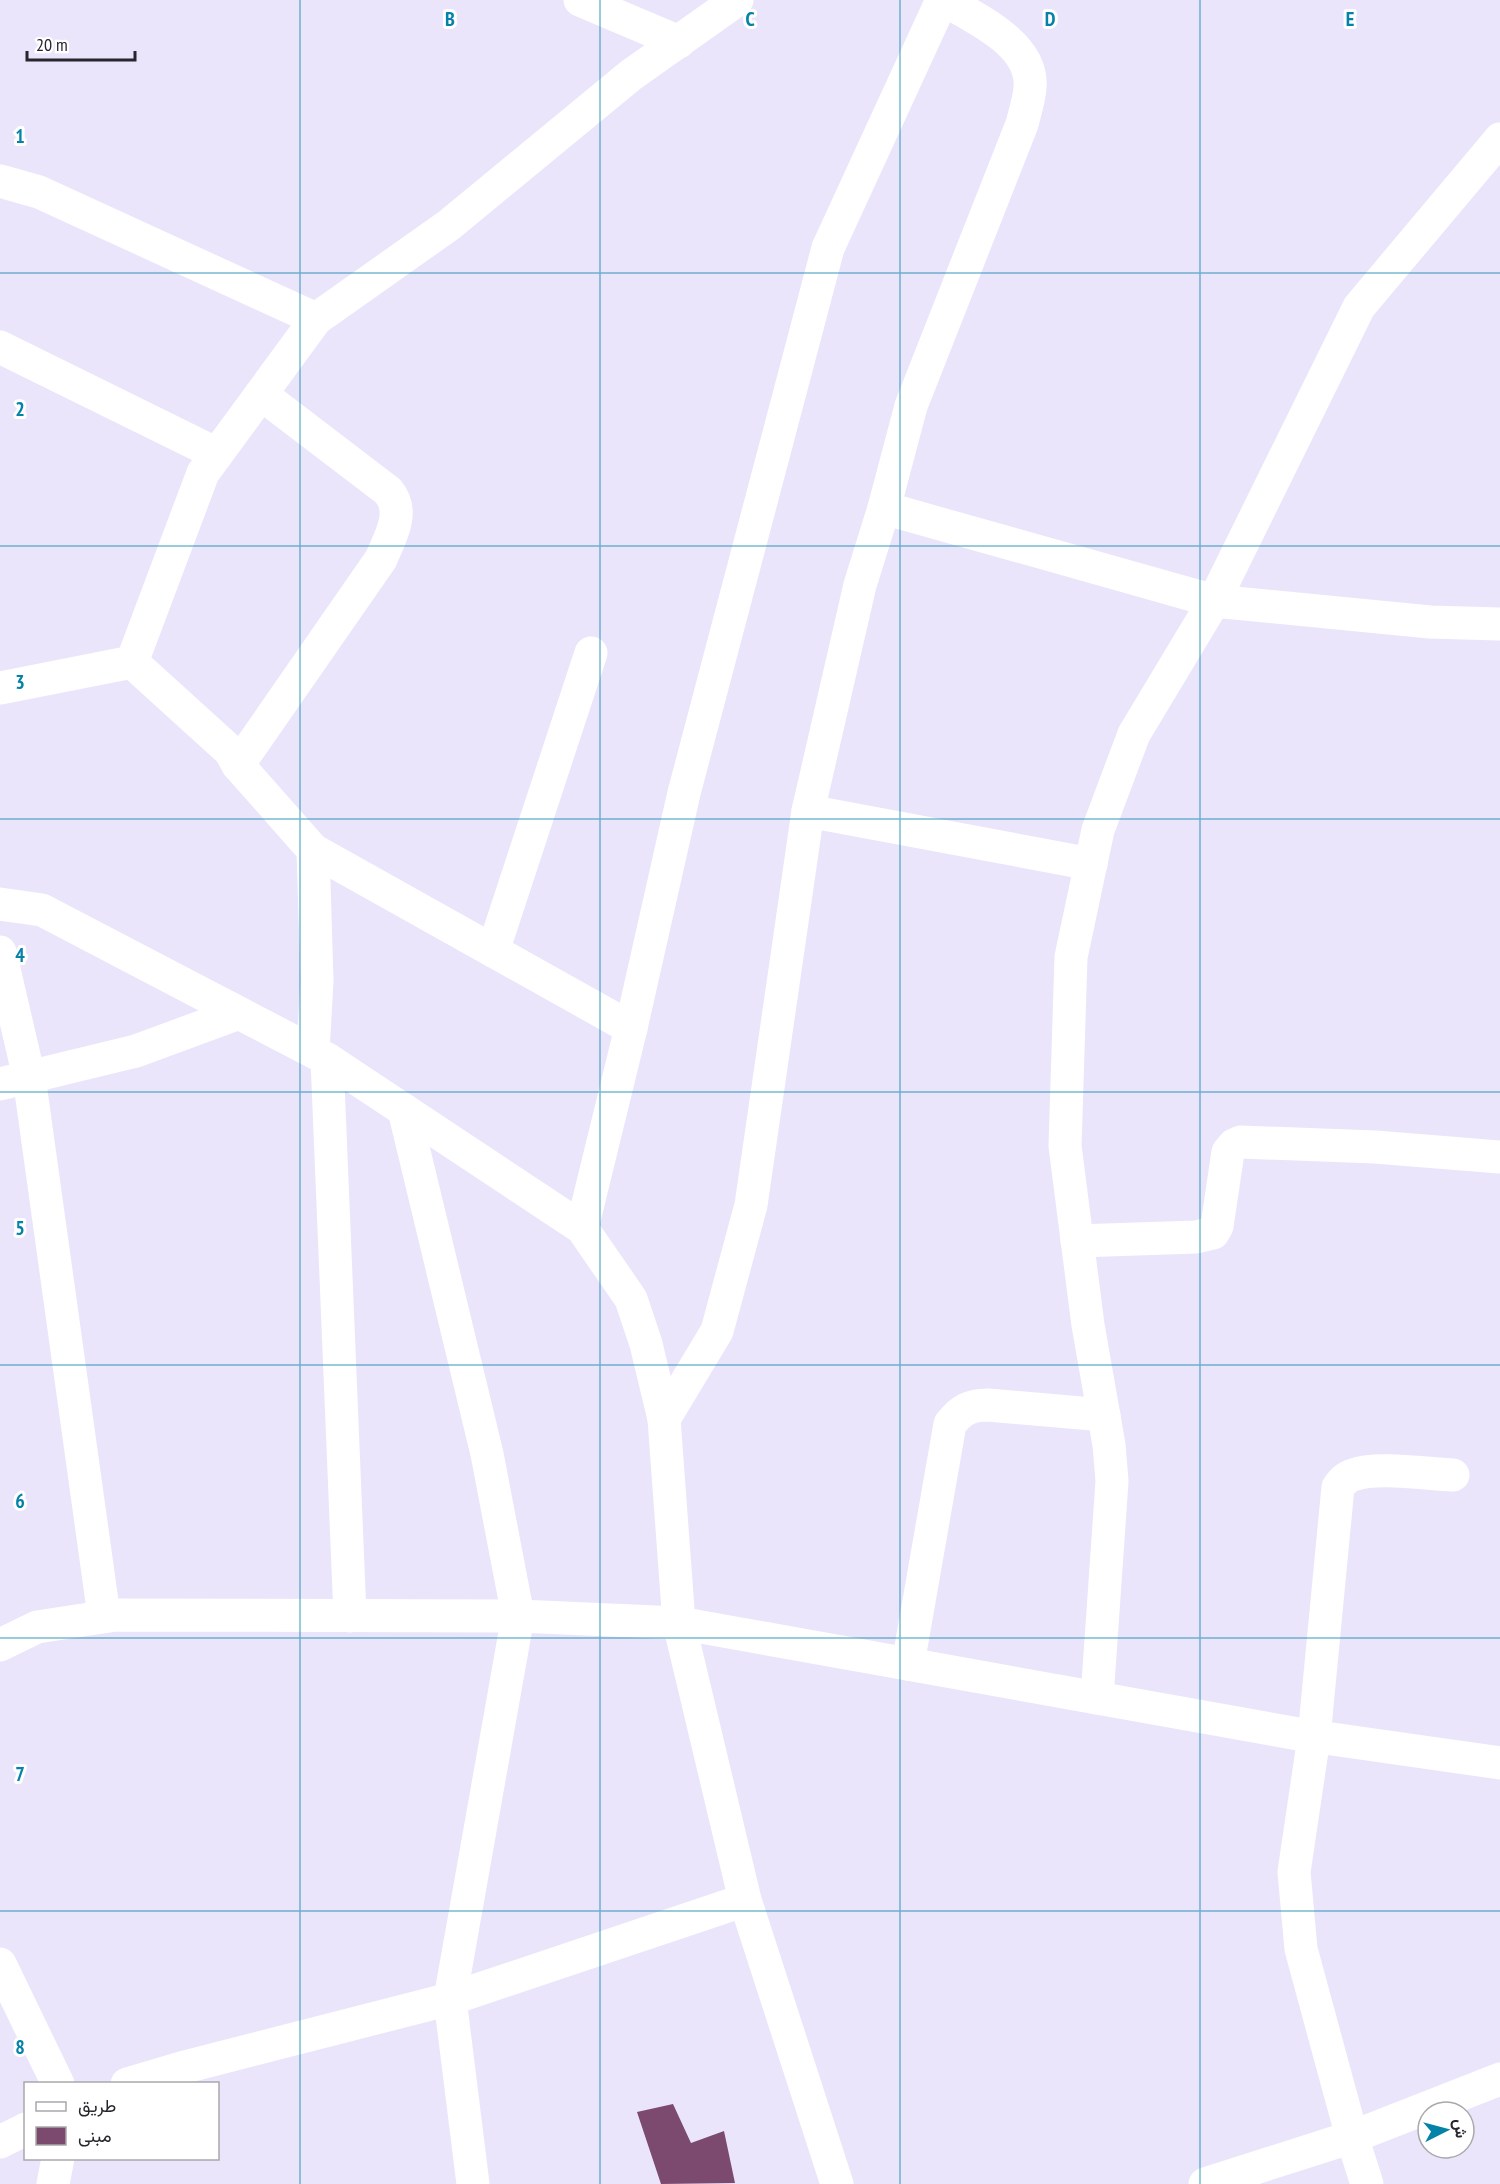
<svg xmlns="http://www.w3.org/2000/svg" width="1500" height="2184" font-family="'PT Sans Narrow',Vazirmatn,sans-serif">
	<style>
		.building { fill: #7d4a6f }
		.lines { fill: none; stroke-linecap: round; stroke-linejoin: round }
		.minor { stroke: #fff; stroke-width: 33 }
		.tertiary { stroke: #fff; stroke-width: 33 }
		.grid { fill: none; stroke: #0582a7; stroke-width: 1.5; stroke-opacity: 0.55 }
		.grid-label { font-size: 20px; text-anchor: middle; font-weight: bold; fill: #0582a7; stroke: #fff; stroke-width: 6; stroke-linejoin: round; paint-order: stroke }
	</style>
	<rect width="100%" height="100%" fill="#ebe5fb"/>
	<polygon class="building" points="673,2104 691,2143 724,2131 735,2183 661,2184 637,2112"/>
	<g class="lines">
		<g class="minor">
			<polyline points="580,0 679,42"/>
			<polyline points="0,181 39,192 316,319"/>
			<polyline points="0,347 217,454"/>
			<path d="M884 508 911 406 1022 124C1025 112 1029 100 1030 88 1034 44 976 19 944 0"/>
			<polyline points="132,662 230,751 238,765 313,850 317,981 313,1051"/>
			<polyline points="0,688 132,662 203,473 316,319 449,225 631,75 737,0"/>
			<path d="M238 765 381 559C390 537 406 512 388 491L261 394"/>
			<polyline points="808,811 1091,864"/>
			<polyline points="313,850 631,1028"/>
			<polyline points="493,951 591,653"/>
			<polyline points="0,952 29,1077 104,1616"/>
			<polyline points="327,1059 350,1616"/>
			<polyline points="0,1084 136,1051 239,1013"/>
			<polyline points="404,1110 487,1454 518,1616 450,1999 473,2184"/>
			<polyline points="582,1228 631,1028 684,793 828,248 942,0"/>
			<polyline points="1077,1241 1196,1237 1213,1233 1217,1226 1228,1152 1234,1145 1241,1142 1375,1147 1500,1157"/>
			<polyline points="664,1419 717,1331 751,1205 808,811 860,585 884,508 1214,601 1430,622 1500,624"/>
			<polyline points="0,1645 37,1627 116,1615 518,1616 679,1623"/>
			<path d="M908 1664 950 1424C961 1410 970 1405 988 1405L1104 1415"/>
			<polyline points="1097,1698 1112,1481 1109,1445 1088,1325 1065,1146 1071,957 1098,830 1134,734 1214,601 1359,307 1500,139"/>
			<polyline points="0,1964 58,2084"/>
			<polyline points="127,2084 181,2068 450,1999 745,1900"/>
			<polyline points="0,2142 26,2129"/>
			<polyline points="53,2184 58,2158"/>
			<polyline points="1205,2184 1352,2137 1500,2079"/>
			<path d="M1367 2184 1352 2137 1301 1949 1294 1872 1314 1737 1338 1487C1343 1481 1346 1477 1353 1475 1376 1466 1427 1474 1453 1475"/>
		</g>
		<g class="tertiary">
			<polyline points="0,904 42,910 327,1059 582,1228 631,1299 646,1344 664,1419 679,1623"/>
			<polyline points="837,2184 745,1900 679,1623 1304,1735 1500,1763"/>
		</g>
	</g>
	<path class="grid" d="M300 0V2184M600 0V2184M900 0V2184M1200 0V2184M0 273H1500M0 546H1500M0 819H1500M0 1092H1500M0 1365H1500M0 1638H1500M0 1911H1500"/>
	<g class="grid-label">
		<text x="450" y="26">B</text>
		<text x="750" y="26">C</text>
		<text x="1050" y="26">D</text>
		<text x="1350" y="26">E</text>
		<text x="20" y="143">1</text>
		<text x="20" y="416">2</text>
		<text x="20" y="689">3</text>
		<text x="20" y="962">4</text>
		<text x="20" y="1235">5</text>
		<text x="20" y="1508">6</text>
		<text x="20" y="1781">7</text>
		<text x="20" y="2054">8</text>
	</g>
	<rect x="24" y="2082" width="195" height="78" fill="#ffffff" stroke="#a9a8ab" stroke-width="1.5"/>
	<rect x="36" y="2102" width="30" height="9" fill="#ffffff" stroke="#a9a8ab" stroke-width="1.5"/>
	<text x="78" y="2112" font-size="18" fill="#27252d">طريق</text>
	<rect x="36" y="2127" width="30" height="18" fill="#7d4a6f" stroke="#a9a8ab" stroke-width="1.5"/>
	<text x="78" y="2142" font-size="18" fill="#27252d">مبنى</text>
	<g transform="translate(1446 2130) rotate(84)"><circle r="28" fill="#ffffff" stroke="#a9a8ab" stroke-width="1.5"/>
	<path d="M0-4.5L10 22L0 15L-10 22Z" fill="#0582a7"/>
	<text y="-9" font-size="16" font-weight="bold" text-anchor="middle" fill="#27252d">ش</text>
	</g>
	<path d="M27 51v9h108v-9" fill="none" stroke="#27252d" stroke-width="3"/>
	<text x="36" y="51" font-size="18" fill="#27252d" stroke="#ffffff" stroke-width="4.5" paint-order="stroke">20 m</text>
</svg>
